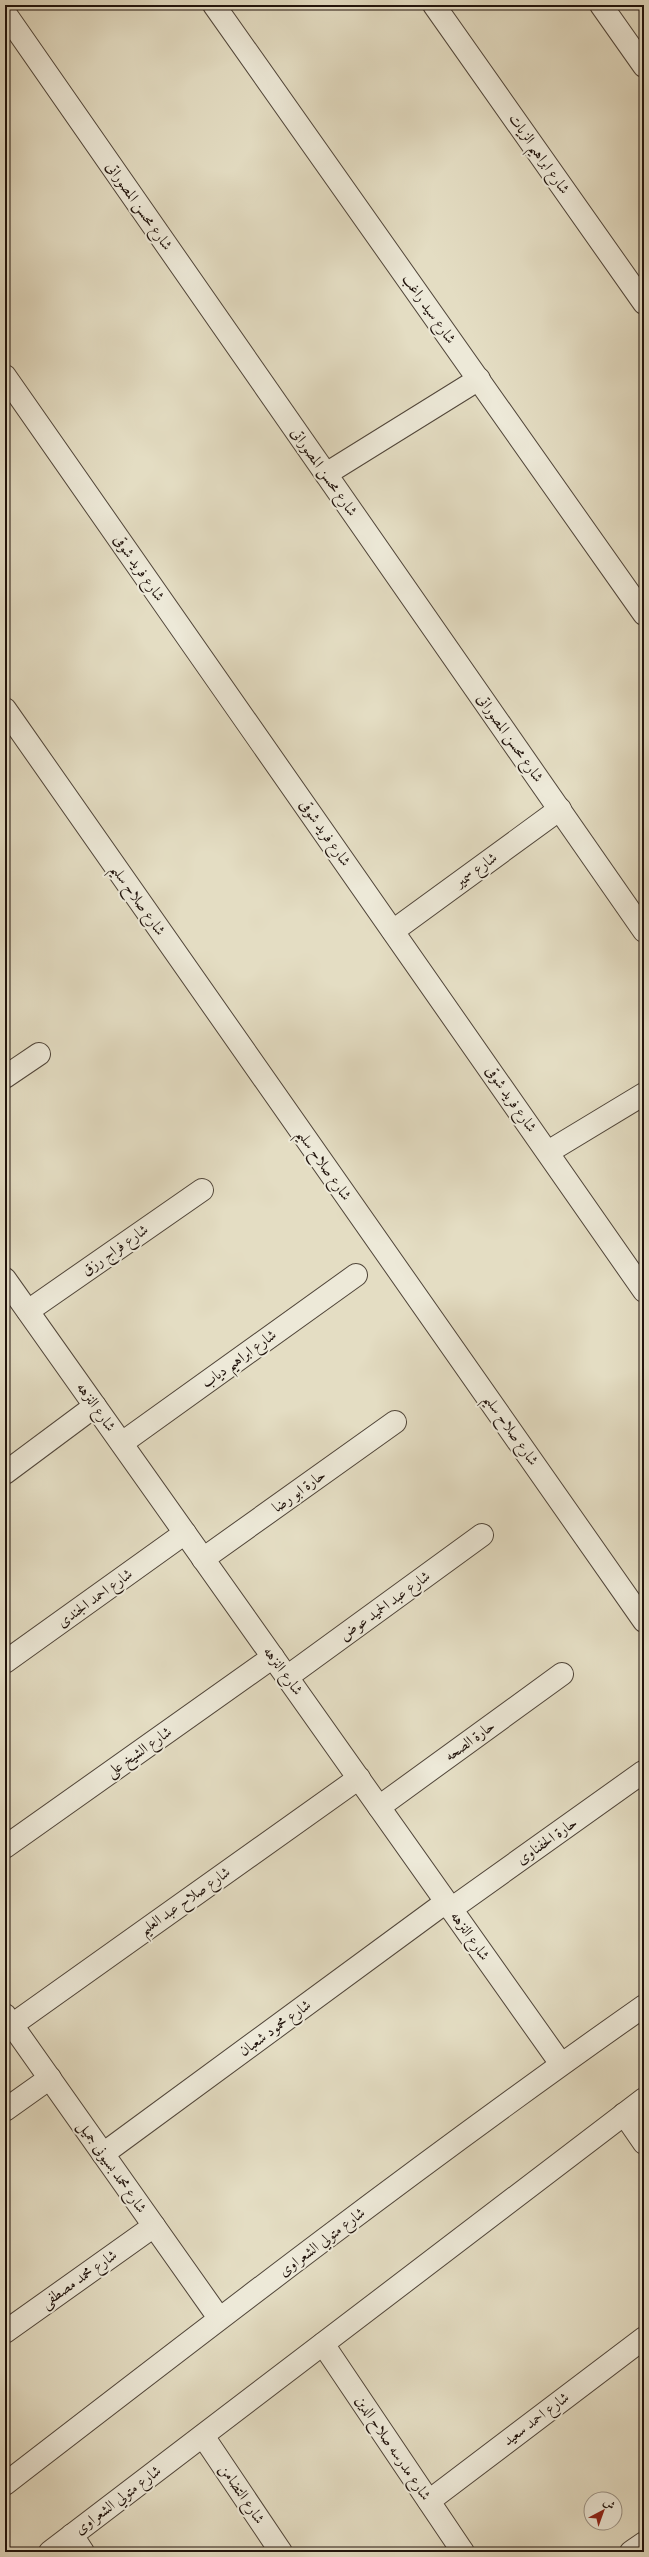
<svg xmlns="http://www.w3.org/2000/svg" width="649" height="2557" font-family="'IM FELL Double Pica',Amiri,serif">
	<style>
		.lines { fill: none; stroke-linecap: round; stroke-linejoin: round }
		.minor-casing { stroke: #51463a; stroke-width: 24 }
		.minor { stroke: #ede9d8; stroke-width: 22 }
		.labels { text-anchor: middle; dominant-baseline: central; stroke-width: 4; stroke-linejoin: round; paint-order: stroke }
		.street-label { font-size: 15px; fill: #20130c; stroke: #ede9d8 }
	</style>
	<rect width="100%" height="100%" fill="#e4ddc3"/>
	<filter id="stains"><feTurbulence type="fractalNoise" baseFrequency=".005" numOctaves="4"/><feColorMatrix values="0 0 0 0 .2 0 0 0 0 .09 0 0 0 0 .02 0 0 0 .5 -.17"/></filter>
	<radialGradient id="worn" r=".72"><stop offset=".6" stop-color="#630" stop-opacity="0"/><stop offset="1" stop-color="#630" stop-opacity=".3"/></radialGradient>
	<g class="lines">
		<defs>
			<g id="minor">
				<polyline points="214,5 644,614"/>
				<polyline points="434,5 644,303"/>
				<polyline points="601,5 644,66"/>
				<polyline points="5,13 644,931"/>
				<polyline points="5,376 644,1291"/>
				<polyline points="326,474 479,379"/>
				<polyline points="5,709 644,1621"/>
				<polyline points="393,931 560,809"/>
				<polyline points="5,1077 39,1054"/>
				<polyline points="548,1152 644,1094"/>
				<polyline points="5,1279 561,2064"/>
				<polyline points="28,1311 202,1190"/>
				<polyline points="122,1443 356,1275"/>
				<polyline points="5,1473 95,1406"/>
				<polyline points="203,1559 395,1422"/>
				<polyline points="5,1662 185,1533"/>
				<polyline points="287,1677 482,1535"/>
				<polyline points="379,1807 562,1674"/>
				<polyline points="5,1847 273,1657"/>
				<polyline points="451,1909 643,1772"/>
				<polyline points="5,2015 219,2318"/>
				<polyline points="12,2025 359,1778"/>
				<polyline points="5,2110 50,2078"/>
				<polyline points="624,2114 644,2143"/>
				<polyline points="103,2154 446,1902"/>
				<polyline points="5,2332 154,2226"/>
				<polyline points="323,2344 463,2552"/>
				<polyline points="203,2436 281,2552"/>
				<path d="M5 2484C216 2321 426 2159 644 2006"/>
				<polyline points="429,2501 644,2338"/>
				<polyline points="72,2535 83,2552"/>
				<polyline points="50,2552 644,2099"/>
				<polyline points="631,2552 644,2543"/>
			</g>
		</defs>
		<use href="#minor" class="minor-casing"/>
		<use href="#minor" class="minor"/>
	</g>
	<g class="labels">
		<g class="street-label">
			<text transform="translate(539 154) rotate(55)">شارع ابراهيم الزيات</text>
			<text transform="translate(139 206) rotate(55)">شارع محسن المصوراتى</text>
			<text transform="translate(429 309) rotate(55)">شارع سيد راغب</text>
			<text transform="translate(324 472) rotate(55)">شارع محسن المصوراتى</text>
			<text transform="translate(139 568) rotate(55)">شارع فريد شوقى</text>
			<text transform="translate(510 738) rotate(55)">شارع محسن المصوراتى</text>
			<text transform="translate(325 833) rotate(55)">شارع فريد شوقى</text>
			<text transform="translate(476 870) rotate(-36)">شارع سمير</text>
			<text transform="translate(138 900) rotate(55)">شارع صلاح سليم</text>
			<text transform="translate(511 1099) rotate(55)">شارع فريد شوقى</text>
			<text transform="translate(324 1165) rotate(55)">شارع صلاح سليم</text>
			<text transform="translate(115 1250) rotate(-35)">شارع فراج رزق</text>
			<text transform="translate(239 1359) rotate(-36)">شارع ابراهيم دياب</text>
			<text transform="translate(96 1407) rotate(55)">شارع النزهه</text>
			<text transform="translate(511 1430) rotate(55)">شارع صلاح سليم</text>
			<text transform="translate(299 1491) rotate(-36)">حارة ابو رضا</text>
			<text transform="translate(95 1598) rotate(-36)">شارع احمد الجندى</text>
			<text transform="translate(385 1606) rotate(-36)">شارع عبد الحميد عوض</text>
			<text transform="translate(283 1671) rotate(54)">شارع النزهه</text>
			<text transform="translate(470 1741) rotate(-36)">حارة الصحه</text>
			<text transform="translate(139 1752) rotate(-35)">شارع الشيخ على</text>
			<text transform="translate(547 1841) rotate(-35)">حارة الحفناوى</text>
			<text transform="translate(185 1901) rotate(-35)">شارع صلاح عبد العليم</text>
			<text transform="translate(470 1936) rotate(55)">شارع النزهه</text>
			<text transform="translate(275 2028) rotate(-36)">شارع محمود شعبان</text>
			<text transform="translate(112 2167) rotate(55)">شارع محمد بسيونى جميل</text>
			<text transform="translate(322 2242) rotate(-37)">شارع متولي الشعراوى</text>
			<text transform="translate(79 2279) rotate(-35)">شارع محمد مصطفى</text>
			<text transform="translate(536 2419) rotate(-37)">شارع احمد سعيد</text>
			<text transform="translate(393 2448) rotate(56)">شارع مدرسه صلاح الدين</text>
			<text transform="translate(242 2494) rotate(56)">شارع التضامن</text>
			<text transform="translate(118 2500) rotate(-37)">شارع متولي الشعراوى</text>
		</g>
	</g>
	<rect width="649" height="2557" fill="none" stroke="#e4ddc3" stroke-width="20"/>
	<rect x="6" y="6" width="637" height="2545" fill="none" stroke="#20130c" stroke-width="2"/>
	<rect x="10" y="10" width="629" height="2537" fill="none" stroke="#20130c"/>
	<g transform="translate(603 2511) rotate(41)"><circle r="19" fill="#ede9d8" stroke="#9b9386"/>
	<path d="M0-3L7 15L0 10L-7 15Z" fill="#8f2418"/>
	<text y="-6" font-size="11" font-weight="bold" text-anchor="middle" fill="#20130c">ش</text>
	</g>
	<rect width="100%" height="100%" filter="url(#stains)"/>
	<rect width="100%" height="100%" fill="url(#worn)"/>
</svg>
